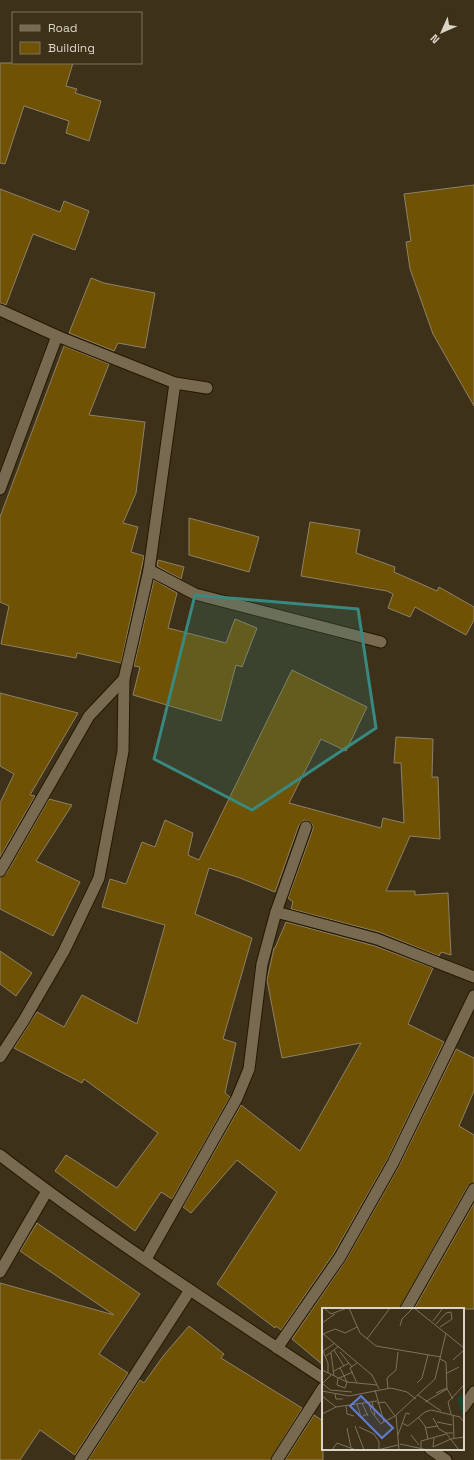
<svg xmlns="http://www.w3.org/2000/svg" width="474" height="1460" font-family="'Space Grotesk',sans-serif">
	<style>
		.building { fill: #6f5204; stroke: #8e8166 }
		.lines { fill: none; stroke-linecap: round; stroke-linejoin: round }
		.minor-casing { stroke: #241902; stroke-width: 13 }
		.minor { stroke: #776a50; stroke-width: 11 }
		.marked { fill: #388980; fill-opacity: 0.2; stroke: #388980; stroke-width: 3; stroke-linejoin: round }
		.inset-road { fill: none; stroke: #7c725e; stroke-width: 1 }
		.view { fill: #607dd2; fill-opacity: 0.15; stroke: #607dd2; stroke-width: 2 }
		.inset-edge { fill: none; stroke: #dbd4c6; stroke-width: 2 }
	</style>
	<rect width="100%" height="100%" fill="#3d3119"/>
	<g class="building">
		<polygon points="0,63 73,63 66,86 77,89 75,93 101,101 89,141 66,133 69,121 24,106 5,164 0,163"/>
		<polygon points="474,185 474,406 433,334 410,269 406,242 411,241 404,194"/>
		<polygon points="0,189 60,212 64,201 89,211 75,250 33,234 6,305 0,303"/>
		<polygon points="91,278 104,283 155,293 145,348 118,343 114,351 69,333"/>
		<polygon points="64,346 109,364 89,415 145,422 136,493 123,523 138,527 131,552 144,556 121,663 77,653 76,658 1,644 9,606 0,602 0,517"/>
		<polygon points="189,518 259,537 249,572 189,555"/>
		<polygon points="310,522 360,530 356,553 395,567 394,572 437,591 439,587 474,607 474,620 466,635 415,607 410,617 388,608 393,594 387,591 301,576"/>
		<polygon points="158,560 184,567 181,579 157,566"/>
		<polygon points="154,580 177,593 168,628 226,643 235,619 257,628 242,667 236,665 221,721 133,695 140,667 134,666"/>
		<polygon points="292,670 367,707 346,751 321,739 289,803 381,828 383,818 404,823 401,763 394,763 396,737 433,739 432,777 438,777 440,839 410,836 386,891 415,891 415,895 448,893 451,955 441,952 439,956 379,932 291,909 293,902 288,898 313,829 313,825 309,821 304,820 299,825 275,892 240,878 209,868 195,914 252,938 223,1039 236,1043 225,1093 230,1097 172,1199 161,1192 135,1231 55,1171 66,1155 117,1188 158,1133 84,1079 82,1083 14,1048 37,1012 64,1027 82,995 137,1024 165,925 102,907 110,879 126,884 142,842 155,847 165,820 193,833 188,855 199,860"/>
		<polygon points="0,693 78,713 30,795 35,796 0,857 0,803 14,774 0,766"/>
		<polygon points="49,799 72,805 36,861 80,882 53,936 0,909 0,878 6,874"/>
		<polygon points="286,922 375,946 433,968 408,1024 444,1042 387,1160 334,1253 281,1330 276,1326 275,1328 217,1284 277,1192 237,1160 191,1213 183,1207 241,1105 300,1151 361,1043 282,1058 267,980 274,948 275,948"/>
		<polygon points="0,951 32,973 16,996 0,984"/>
		<polygon points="456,1049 474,1058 474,1091 459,1126 474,1135 474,1182 468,1186 399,1309 323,1309 323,1365 292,1339 346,1260 399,1166"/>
		<polygon points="474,1203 474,1309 414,1309"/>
		<polygon points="37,1223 140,1294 99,1354 128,1373 75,1455 40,1430 20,1460 0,1460 0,1283 114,1315 20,1251"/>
		<polygon points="189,1326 224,1354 221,1358 302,1408 270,1460 88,1460 140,1380 144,1383 164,1355"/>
		<polygon points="314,1415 323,1421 323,1460 285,1460"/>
	</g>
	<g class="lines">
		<defs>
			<g id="minor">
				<polyline points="0,310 57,336 175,383 207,388"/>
				<polyline points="0,489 57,336"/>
				<polyline points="149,570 195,594 381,642"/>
				<polyline points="0,871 89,716 124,679"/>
				<polyline points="276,912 377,939 474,977"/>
				<polyline points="0,1057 24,1020 64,951 99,878 123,751 124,679 149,570 175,383"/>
				<path d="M0 1155C104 1235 214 1306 323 1378"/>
				<polyline points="146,1259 237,1098 249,1069 262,964 276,912 306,827"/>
				<polyline points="0,1272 47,1191"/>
				<polyline points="406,1309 474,1189"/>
				<polyline points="277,1348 340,1257 393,1163 474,996"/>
				<polyline points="463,1408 474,1392"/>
				<polyline points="430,1449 446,1460"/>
				<polyline points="80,1460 190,1290"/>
				<polyline points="277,1460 323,1388"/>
			</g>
		</defs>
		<use href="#minor" class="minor-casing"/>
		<use href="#minor" class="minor"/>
	</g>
	<path class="marked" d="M195 595 358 609 376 728 252 810 154 759Z"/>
	<g transform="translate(322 1308)">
		<rect width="142" height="142" fill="#3d3119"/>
		<path d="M142 85V107L141 108 135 90Z" fill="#16492d"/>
		<path class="inset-road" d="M2 0 9 6 25 0M27 0 38 25 54 38 119 49M92 0 142 40M111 13 121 0M0 15 13 6M114 16 124 5 129 4 130 11 118 19M78 18 80 11 91 0M0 25 50 67 57 81M1 26 13 21 23 25 35 19M45 31 68 0M12 42 22 58M18 44 30 59M9 45 12 68M4 48 17 38M118 51 124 54 125 81 131 91M131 52 142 42M35 55 28 60 35 75M18 60 25 74M0 62 25 74 55 77M12 63 27 55M6 65V55L1 43 13 35M125 65 137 59M16 70 15 77 23 80 25 74M17 70 31 64M0 75 8 82 30 84M95 75 100 70 106 47M0 76 9 67M66 80 65 70 74 62 76 44M53 82 62 114M0 83 27 88 69 80 85 84 94 91M114 85 125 80M13 86 14 91H21M96 87 119 103M0 88 14 99M47 94 49 103 58 115M50 94 53 107M103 94 125 81M40 95 46 108M55 95 63 94 73 108 58 116M35 96 39 109 45 106M24 98 25 106 32 108M0 106 14 99 55 93M129 106 126 94 142 77M131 107 132 130M96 109 103 118 106 131M111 110 117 121 124 125H131M115 114 130 117M80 115 86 118 103 104 109 102 138 109 142 114M33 118 42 142M37 119 52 126 57 134V141M25 120 29 140M103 120 116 118M124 125 137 142M76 127 84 105 88 106M89 127 97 137M112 130 111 139 129 131 142 129M78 136 106 142M10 142 15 135 34 142M55 142 76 137M77 142 74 107 113 71 124 25M99 142V133L124 126"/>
		<path class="view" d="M39 88 71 120 60 130 28 98Z"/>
		<rect width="142" height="142" class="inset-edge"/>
	</g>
	<rect x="12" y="12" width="130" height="52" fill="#3d3119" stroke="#7c725e"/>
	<rect x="20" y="25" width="20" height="6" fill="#776a50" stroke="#7c725e"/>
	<text x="48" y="32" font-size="12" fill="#dbd4c6">Road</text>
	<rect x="20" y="42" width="20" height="12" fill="#6f5204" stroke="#7c725e"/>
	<text x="48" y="52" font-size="12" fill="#dbd4c6">Building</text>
	<g transform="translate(442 32) rotate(225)" stroke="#3d3119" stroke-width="3" paint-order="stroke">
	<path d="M0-3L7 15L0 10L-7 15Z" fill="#dbd4c6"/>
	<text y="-6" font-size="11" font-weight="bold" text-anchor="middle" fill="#dbd4c6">N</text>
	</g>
</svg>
